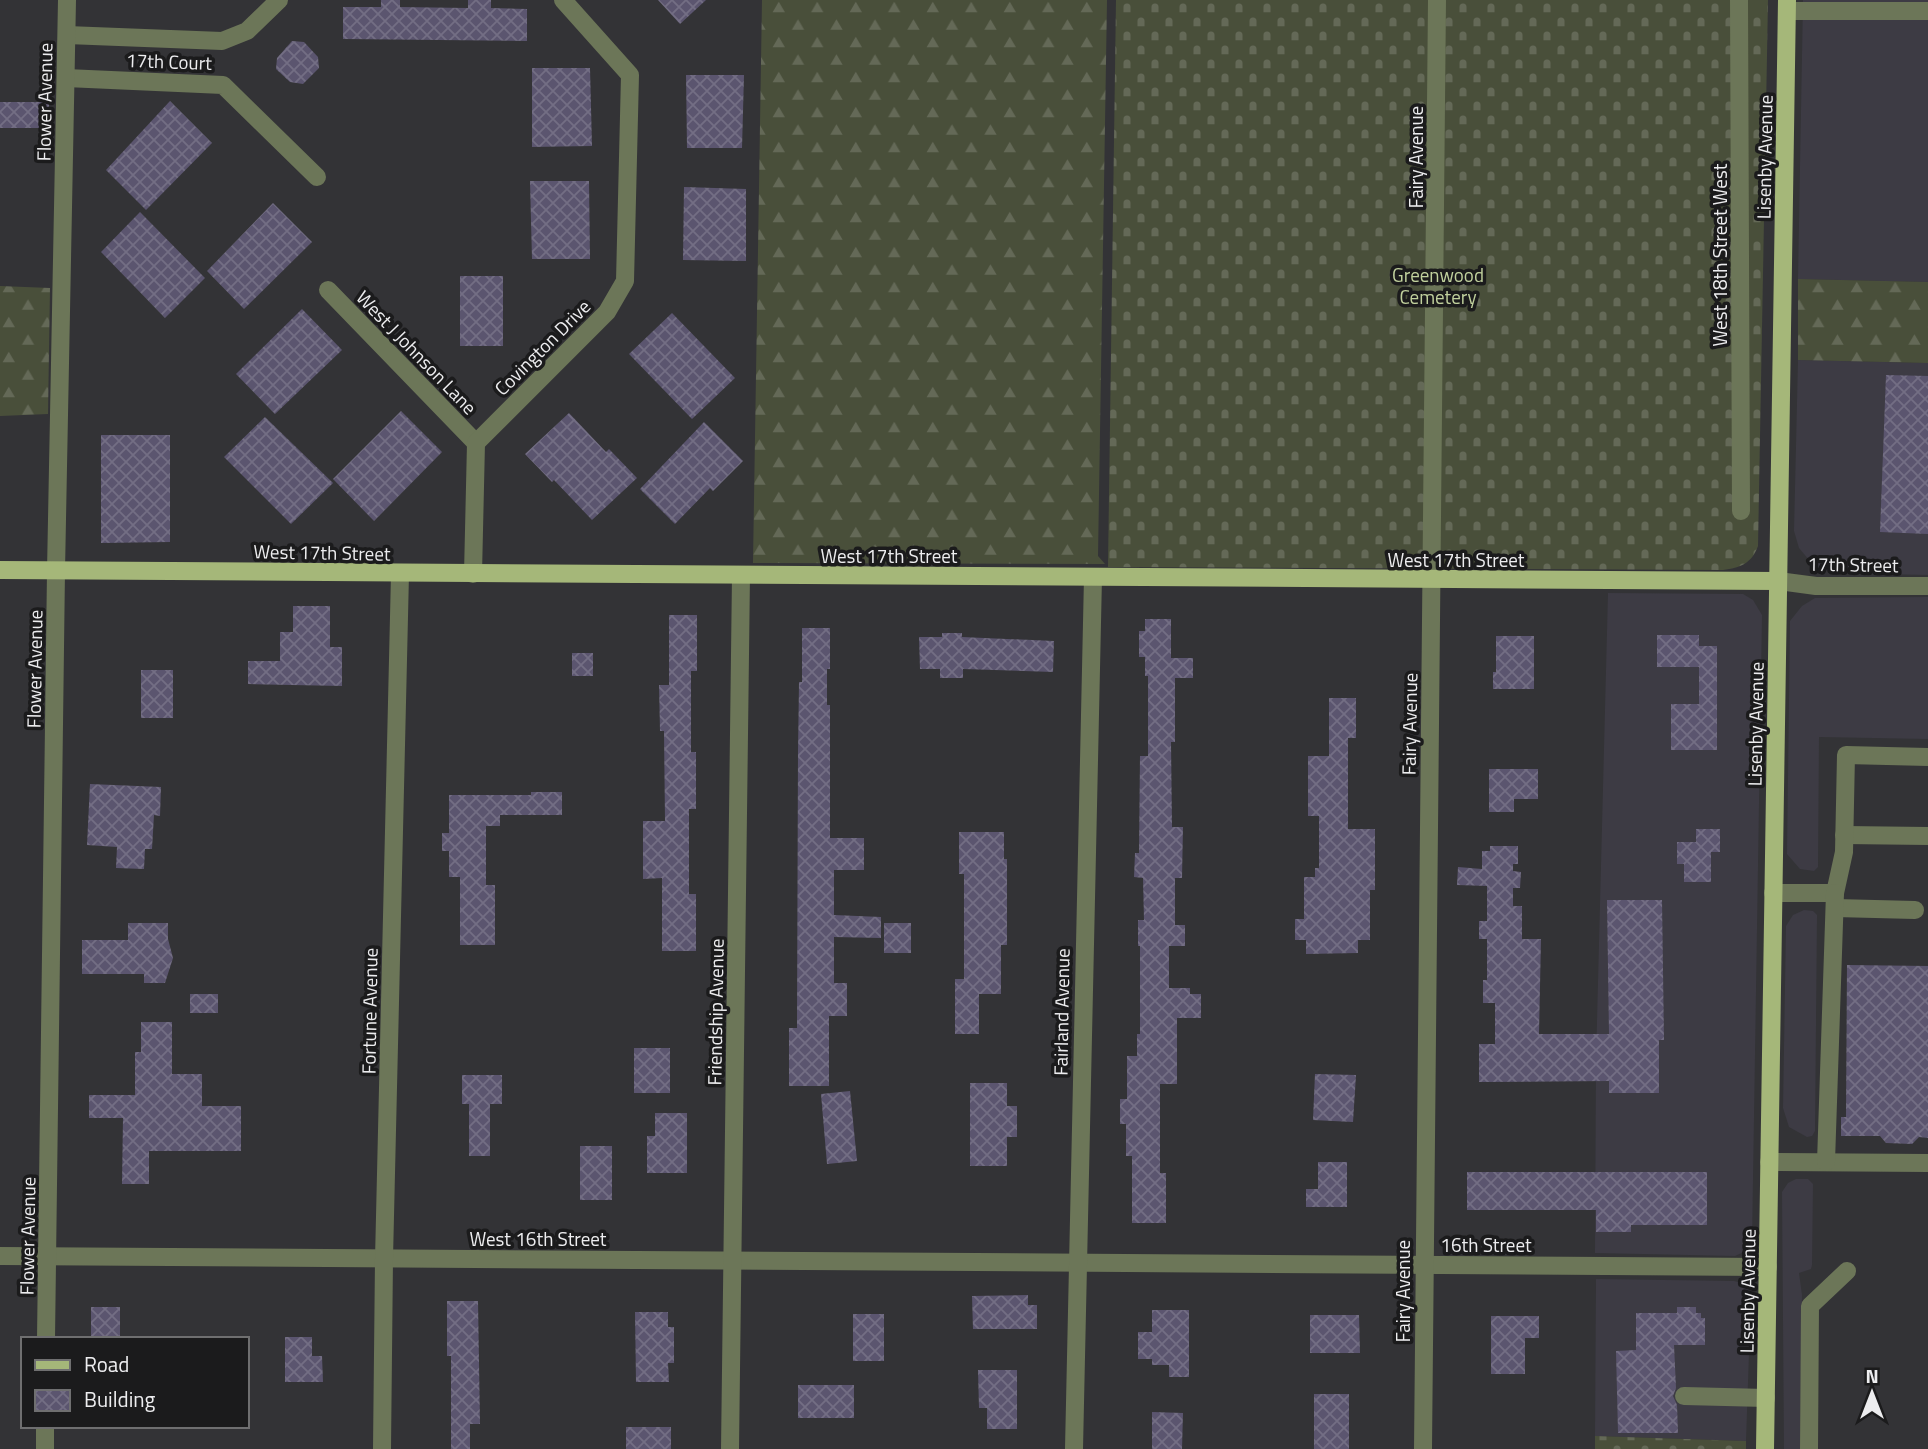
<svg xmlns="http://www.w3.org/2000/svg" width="1928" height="1449" font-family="'Titillium Web',sans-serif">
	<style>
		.built { fill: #3d3b44 }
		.forest { fill: url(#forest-firs) }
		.cemetery { fill: url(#cemetery-stones) }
		.building { fill: url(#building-cross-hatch) }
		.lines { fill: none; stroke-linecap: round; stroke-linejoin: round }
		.minor { stroke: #6c7658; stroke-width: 18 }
		.major { stroke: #a5b779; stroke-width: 18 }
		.labels { text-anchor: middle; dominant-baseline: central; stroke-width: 7; stroke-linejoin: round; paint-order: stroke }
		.street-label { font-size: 19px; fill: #ededef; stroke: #1b1b1c }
		.park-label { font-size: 19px; fill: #c1d19d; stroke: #1b1b1c }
	</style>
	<defs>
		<pattern id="forest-firs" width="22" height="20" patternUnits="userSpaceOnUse" patternTransform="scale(1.75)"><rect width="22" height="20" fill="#494f3a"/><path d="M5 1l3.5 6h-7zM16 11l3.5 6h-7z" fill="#646957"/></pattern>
		<pattern id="cemetery-stones" width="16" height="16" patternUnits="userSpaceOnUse" patternTransform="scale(1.75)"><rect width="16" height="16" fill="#494f3a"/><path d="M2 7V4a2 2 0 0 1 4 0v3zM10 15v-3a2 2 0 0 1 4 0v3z" fill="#646957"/></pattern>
		<pattern id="building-cross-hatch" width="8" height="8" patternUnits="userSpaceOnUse" patternTransform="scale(1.75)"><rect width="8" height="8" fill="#5b556f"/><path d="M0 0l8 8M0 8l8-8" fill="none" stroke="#736e84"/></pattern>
	</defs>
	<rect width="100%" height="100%" fill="#333336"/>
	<g class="built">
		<polygon points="1803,0 1928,0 1928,282 1798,279"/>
		<polygon points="1798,360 1928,363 1928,575 1835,573 1815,567 1799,548 1794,531"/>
		<polygon points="1608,593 1743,594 1753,600 1762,615 1752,1242 1746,1251 1735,1256 1595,1253 1596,1060"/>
		<polygon points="1928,597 1928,739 1819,737 1818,867 1814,871 1800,869 1787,854 1790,621 1802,606 1815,598"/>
		<polygon points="1804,910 1813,911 1817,915 1815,1131 1812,1136 1807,1137 1789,1127 1783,1108 1786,926 1793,915"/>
		<polygon points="1796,1179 1808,1179 1813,1184 1812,1265 1811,1269 1799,1273 1802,1295 1800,1449 1784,1449 1782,1192 1788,1183"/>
		<polygon points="1596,1279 1734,1281 1747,1284 1751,1295 1746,1441 1595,1436"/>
	</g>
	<g class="forest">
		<polygon points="762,0 1107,0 1098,556 1105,564 753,563"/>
		<polygon points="1798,279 1928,282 1928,363 1798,360"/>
		<polygon points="0,286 50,288 48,414 0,416"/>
	</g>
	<g class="cemetery">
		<path d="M1116 0H1768L1758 546C1752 563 1740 568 1723 570L1108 567Z"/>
		<polygon points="1595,1436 1746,1441 1746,1449 1595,1449"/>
	</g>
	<g class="building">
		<polygon points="381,0 400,0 400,7 468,8 468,0 491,0 491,8 527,9 527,41 343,39 343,7 381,7"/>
		<polygon points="658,0 706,0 680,24"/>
		<polygon points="292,41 304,42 318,57 319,68 303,84 290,82 276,69 277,58"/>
		<polygon points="532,68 590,68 592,146 532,147"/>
		<polygon points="686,75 744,75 742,148 687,148"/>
		<polygon points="170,101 212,143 146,210 106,170"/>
		<rect x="0" y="102" width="49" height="26"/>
		<polygon points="530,181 589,181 590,259 532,259"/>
		<polygon points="684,187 746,189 746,261 683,260"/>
		<polygon points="273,203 312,242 244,309 207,271"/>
		<polygon points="140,212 205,278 165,318 101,252"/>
		<rect x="460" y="276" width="43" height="70"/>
		<polygon points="302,309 342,350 275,414 236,374"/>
		<polygon points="672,313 735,378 692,419 629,354"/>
		<polygon points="1886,375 1928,376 1928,534 1880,532"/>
		<polygon points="401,411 442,452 374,521 333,479"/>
		<polygon points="569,413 606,452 609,449 637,478 592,520 554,480 552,482 525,454"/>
		<polygon points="265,417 333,483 291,524 224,457"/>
		<polygon points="704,422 743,461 713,491 710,488 675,524 640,489"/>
		<polygon points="101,435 170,435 170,542 101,543"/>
		<polygon points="293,606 330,606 330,647 342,647 342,686 248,684 248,661 280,661 280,632 293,632"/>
		<polygon points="669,615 697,615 697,671 691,671 691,752 696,752 696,809 689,809 689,894 696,894 696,951 662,951 662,878 643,879 643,821 665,821 664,731 660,731 659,685 669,685"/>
		<polygon points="1145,619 1171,619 1171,658 1193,658 1193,678 1175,678 1175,742 1171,742 1172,827 1183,827 1182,878 1175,878 1175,925 1185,925 1185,946 1169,946 1169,988 1190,988 1190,994 1201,994 1201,1018 1177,1018 1177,1084 1160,1084 1160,1173 1166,1173 1166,1223 1132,1223 1132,1156 1126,1156 1126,1124 1120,1124 1120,1099 1127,1099 1127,1056 1137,1056 1137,1034 1140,1034 1140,946 1138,946 1138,920 1144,920 1143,878 1134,877 1135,853 1139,853 1140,756 1148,756 1148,676 1145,676 1145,657 1139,657 1139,631 1145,631"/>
		<polygon points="802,628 830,628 830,669 827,669 827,705 830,705 830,838 864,838 864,870 834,870 834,915 881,917 881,938 834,937 834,983 847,983 847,1016 829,1016 829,1086 789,1086 789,1028 797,1028 798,752 799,682 802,682"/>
		<polygon points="942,633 962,633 962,637 1054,641 1053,672 963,669 963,678 940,678 940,669 920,669 919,637 942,637"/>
		<polygon points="1657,635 1699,635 1699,646 1717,646 1717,750 1671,750 1671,704 1699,704 1699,667 1657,667"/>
		<polygon points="1496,636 1534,636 1534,689 1493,689 1493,672 1496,672"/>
		<rect x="572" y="653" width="21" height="23"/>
		<rect x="141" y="670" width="32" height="48"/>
		<polygon points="1329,698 1356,698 1356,738 1348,738 1348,829 1375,829 1375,890 1370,890 1370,940 1358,940 1358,953 1306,954 1306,940 1295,940 1295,919 1304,919 1304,877 1315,877 1315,868 1319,868 1319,816 1308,816 1308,756 1329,756"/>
		<polygon points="1489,769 1538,769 1538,799 1514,799 1514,812 1489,812"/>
		<polygon points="90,784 161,787 160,816 154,815 152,849 145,849 144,869 116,868 117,847 87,845"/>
		<polygon points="531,792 562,792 562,815 500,815 500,826 486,826 486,885 495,885 495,945 460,945 460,877 449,877 449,851 442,851 442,833 449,833 449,795 531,795"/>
		<polygon points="1696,829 1720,829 1720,852 1711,852 1711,882 1684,882 1684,864 1677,864 1677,842 1696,842"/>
		<polygon points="959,832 1004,832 1004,859 1007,859 1007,945 1001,945 1001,994 979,994 979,1034 955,1034 955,979 964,979 964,874 959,874"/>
		<polygon points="1490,846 1518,846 1518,864 1513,864 1513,871 1521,872 1520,888 1513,888 1513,906 1522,906 1522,939 1541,939 1539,1034 1609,1034 1607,900 1662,900 1664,1040 1659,1040 1659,1093 1609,1093 1609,1081 1479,1082 1479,1044 1495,1044 1495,1003 1483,1003 1483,980 1487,980 1487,939 1479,939 1479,921 1487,921 1487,886 1457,885 1458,867 1482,869 1482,851 1490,851"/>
		<polygon points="128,923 168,923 168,939 173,958 165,983 144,983 144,974 82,974 82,940 128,940"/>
		<rect x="884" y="923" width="27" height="30"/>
		<polygon points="1847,965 1928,966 1928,1138 1919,1137 1912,1144 1886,1143 1880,1136 1841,1136 1841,1117 1846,1117"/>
		<rect x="190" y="994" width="28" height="19"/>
		<polygon points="141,1022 172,1022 172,1074 202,1074 202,1106 241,1106 241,1151 149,1151 149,1184 122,1184 123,1118 89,1118 89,1095 135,1095 135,1052 141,1052"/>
		<rect x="634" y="1048" width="36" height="45"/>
		<polygon points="1315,1074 1356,1075 1353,1122 1313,1120"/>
		<polygon points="462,1075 502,1075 502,1104 490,1104 490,1156 469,1156 469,1104 462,1104"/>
		<polygon points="970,1083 1007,1083 1007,1106 1017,1106 1017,1137 1007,1137 1007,1166 970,1166"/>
		<polygon points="850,1091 857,1161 827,1164 821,1094"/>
		<polygon points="655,1113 687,1113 687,1173 647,1173 647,1136 655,1136"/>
		<rect x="580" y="1146" width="32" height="54"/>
		<polygon points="1318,1162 1347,1162 1347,1207 1306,1207 1306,1189 1318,1189"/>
		<polygon points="1467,1172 1707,1172 1707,1225 1631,1225 1631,1232 1596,1232 1596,1210 1467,1210"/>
		<polygon points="1028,1295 1028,1305 1037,1305 1037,1329 973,1329 972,1296"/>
		<polygon points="447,1301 478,1301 480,1424 470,1424 470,1449 451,1449 451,1356 447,1356"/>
		<rect x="91" y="1307" width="29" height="32"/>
		<polygon points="1677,1307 1696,1307 1696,1313 1701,1313 1701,1318 1705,1318 1705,1345 1674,1345 1676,1388 1673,1396 1677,1405 1678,1433 1618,1433 1616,1351 1636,1350 1636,1313 1677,1313"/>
		<polygon points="1152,1310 1189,1310 1189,1377 1169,1377 1169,1365 1152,1365 1152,1359 1138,1359 1138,1332 1152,1332"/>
		<polygon points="635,1312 668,1312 668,1327 674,1327 674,1363 668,1363 669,1382 636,1382"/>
		<rect x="853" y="1314" width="31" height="47"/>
		<polygon points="1310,1315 1359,1315 1360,1353 1310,1353"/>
		<polygon points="1491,1316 1539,1316 1539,1338 1525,1338 1525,1374 1491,1374"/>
		<polygon points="285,1337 312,1337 312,1356 322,1356 323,1382 285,1382"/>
		<polygon points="978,1370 1017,1370 1017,1429 987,1429 987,1408 979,1408"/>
		<rect x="798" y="1385" width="56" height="33"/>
		<rect x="1314" y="1394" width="35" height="55"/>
		<polygon points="1152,1412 1183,1413 1182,1449 1152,1449"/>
		<rect x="626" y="1427" width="45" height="22"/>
	</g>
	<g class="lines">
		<g class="minor">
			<polyline points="1739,0 1741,511"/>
			<polyline points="1787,11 1928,11"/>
			<polyline points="67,35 222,41 247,31 279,0"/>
			<polyline points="66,78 223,85 317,177"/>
			<polyline points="328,290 476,443"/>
			<polyline points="473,574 476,443 607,312 625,281 630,75 563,0"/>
			<polyline points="1778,581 1816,586 1928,586"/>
			<polyline points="1844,835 1928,836"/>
			<polyline points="1773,893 1835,893 1844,852 1846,755 1928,757"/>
			<polyline points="1835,908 1915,910"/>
			<polyline points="1769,1162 1928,1163"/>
			<polyline points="1826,1162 1835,893"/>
			<polyline points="0,1256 1768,1267"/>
			<polyline points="46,1339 56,571 67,0"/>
			<polyline points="1684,1396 1766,1398"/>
			<polyline points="45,1449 45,1426"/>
			<polyline points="382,1449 384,1259 400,574"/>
			<polyline points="730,1449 741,575"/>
			<polyline points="1074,1449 1093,577"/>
			<polyline points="1423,1449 1437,0"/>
			<polyline points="1809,1449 1810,1306 1847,1271"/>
		</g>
		<g class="major">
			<polyline points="0,570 1778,581"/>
			<polyline points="1765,1449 1787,0"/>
		</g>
	</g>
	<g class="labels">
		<g class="street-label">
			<text transform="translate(169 61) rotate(2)">17th Court</text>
			<text transform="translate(44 102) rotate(-89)">Flower Avenue</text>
			<text transform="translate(1415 157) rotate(-90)">Fairy Avenue</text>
			<text transform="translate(1764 157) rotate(-89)">Lisenby Avenue</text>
			<text transform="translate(1719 255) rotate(-90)">West 18th Street West</text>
			<text transform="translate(542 347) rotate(-45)">Covington Drive</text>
			<text transform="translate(417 352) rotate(46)">West J Johnson Lane</text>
			<text transform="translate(322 552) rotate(1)">West 17th Street</text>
			<text x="889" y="555">West 17th Street</text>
			<text x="1456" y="559">West 17th Street</text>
			<text transform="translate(1853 564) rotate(1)">17th Street</text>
			<text transform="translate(34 669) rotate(-89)">Flower Avenue</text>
			<text transform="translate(1409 724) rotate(-89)">Fairy Avenue</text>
			<text transform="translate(1755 724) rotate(-89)">Lisenby Avenue</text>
			<text transform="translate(369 1011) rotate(-89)">Fortune Avenue</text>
			<text transform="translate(715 1012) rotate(-89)">Friendship Avenue</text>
			<text transform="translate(1061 1012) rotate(-89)">Fairland Avenue</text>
			<text transform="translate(27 1236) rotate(-89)">Flower Avenue</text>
			<text x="538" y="1238">West 16th Street</text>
			<text x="1486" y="1244">16th Street</text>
			<text transform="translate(1402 1291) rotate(-90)">Fairy Avenue</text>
			<text transform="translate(1747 1291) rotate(-89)">Lisenby Avenue</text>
		</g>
		<g class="park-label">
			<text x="1438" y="274">Greenwood<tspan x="1438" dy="22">Cemetery</tspan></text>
		</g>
	</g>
	<rect x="21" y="1337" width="228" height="91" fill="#1b1b1c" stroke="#6f6f70" stroke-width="2"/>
	<rect x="35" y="1360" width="35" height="10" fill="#a5b779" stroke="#6f6f70" stroke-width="2"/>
	<text x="84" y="1372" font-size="21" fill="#ededef">Road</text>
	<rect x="35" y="1390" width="35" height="21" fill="url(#building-cross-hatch)" stroke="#6f6f70" stroke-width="2"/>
	<text x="84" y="1407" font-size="21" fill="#ededef">Building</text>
	<g transform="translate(1872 1393)" stroke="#1b1b1c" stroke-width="5" paint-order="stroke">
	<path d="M0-5L12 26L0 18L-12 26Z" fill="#ededef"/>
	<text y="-10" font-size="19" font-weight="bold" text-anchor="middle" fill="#ededef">N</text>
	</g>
</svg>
